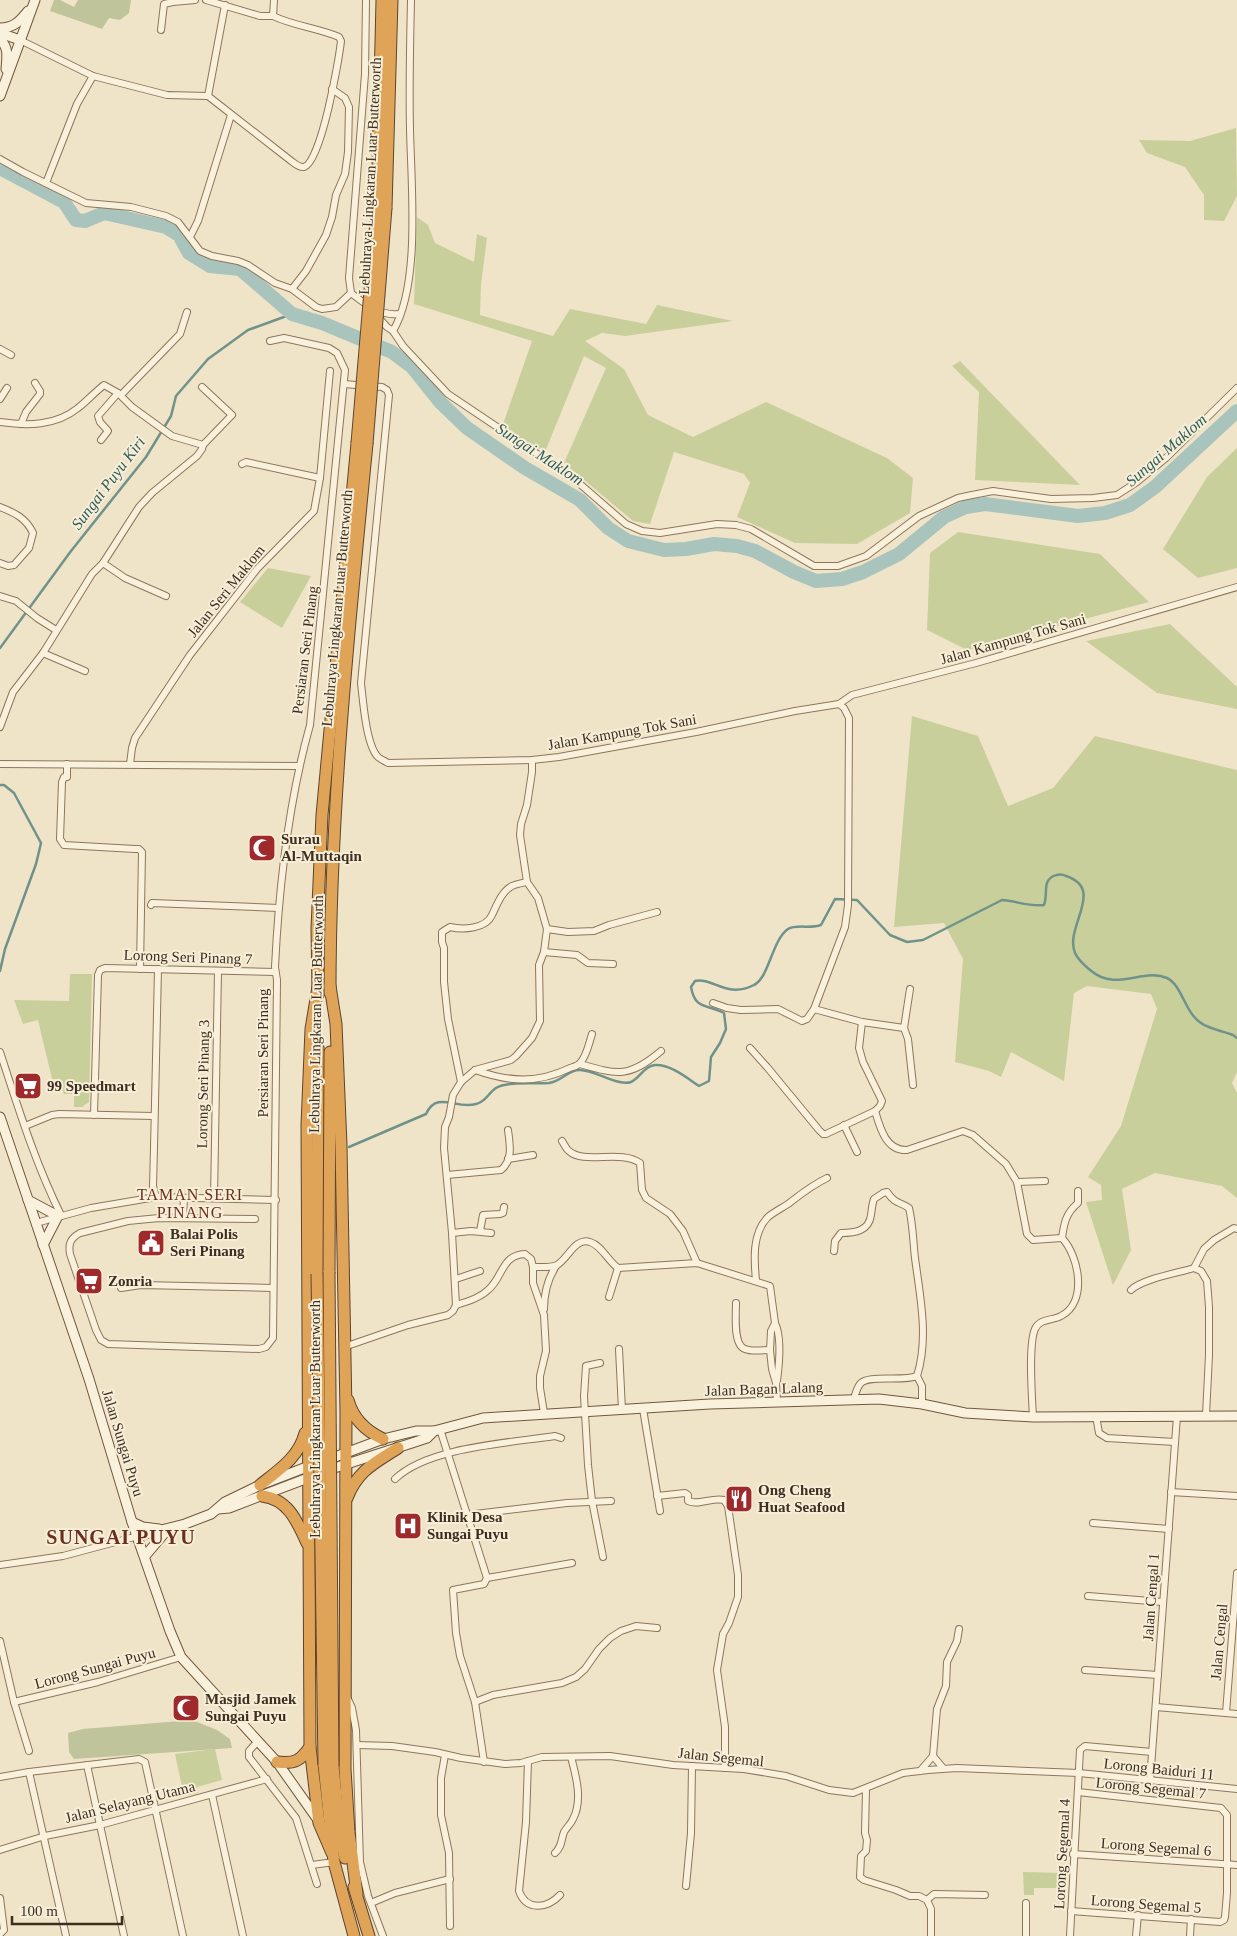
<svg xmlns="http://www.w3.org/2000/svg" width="1237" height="1936" font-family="Georgia,serif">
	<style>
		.green { fill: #c9cf9b }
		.cemetery { fill: #bfc49a }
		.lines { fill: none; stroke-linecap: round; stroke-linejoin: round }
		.stream { stroke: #6f938a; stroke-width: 2.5 }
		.river { stroke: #a9c4bc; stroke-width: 14 }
		.street-casing { stroke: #8d765c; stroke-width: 8 }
		.secondary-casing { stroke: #6f573f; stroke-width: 11 }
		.highway-casing { stroke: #5b4430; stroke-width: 13 }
		.street { stroke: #faf1dc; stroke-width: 6 }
		.secondary { stroke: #faf1dc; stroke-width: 9 }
		.highway { stroke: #e0a458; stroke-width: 11 }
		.highway-bridge-casing { stroke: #5b4430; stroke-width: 13; stroke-linecap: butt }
		.highway-bridge { stroke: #e0a458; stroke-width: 11 }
		.labels { text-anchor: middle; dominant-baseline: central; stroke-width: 4; stroke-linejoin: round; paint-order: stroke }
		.street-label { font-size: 15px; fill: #3d2e20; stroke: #f7eed8 }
		.poi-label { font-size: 15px; font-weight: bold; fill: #3d2e20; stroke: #f7eed8; text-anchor: start }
		.water-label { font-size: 16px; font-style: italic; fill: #2f5d5a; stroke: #f7eed8 }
		.neighbourhood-label { font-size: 16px; letter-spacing: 1px; fill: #6b2e1e; stroke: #f7eed8 }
		.district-label { font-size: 20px; font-weight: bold; letter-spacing: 1px; fill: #6b2e1e; stroke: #f7eed8 }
	</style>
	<rect width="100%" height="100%" fill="#f0e4c8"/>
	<g class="green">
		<polygon points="1236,128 1237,196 1224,221 1204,220 1204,195 1185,167 1147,153 1139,140 1190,141"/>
		<polygon points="417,217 428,225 435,243 474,262 477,234 487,238 481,285 480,315 553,336 570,309 646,324 657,305 733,321 625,336 602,333 585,341 624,369 648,415 693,437 766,402 887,458 913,478 910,513 857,544 795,543 737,517 750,483 744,474 674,452 650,524 633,521 564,463 606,368 584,356 545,452 502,427 532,341 414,304"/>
		<polygon points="960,361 1080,485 975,480 979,392 952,366"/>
		<polygon points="1237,448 1237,568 1198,578 1163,549 1207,477"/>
		<polygon points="958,532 1100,554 1149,602 967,650 927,630 930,553"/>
		<polygon points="268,568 311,576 282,628 240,602"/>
		<polygon points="1170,624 1237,687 1237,709 1157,693 1086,641"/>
		<polygon points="912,716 978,736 1008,806 1053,788 1095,736 1237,770 1237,1072 1232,1083 1237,1093 1237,1198 1222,1186 1155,1173 1122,1189 1131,1250 1113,1285 1086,1202 1102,1200 1101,1185 1088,1177 1121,1126 1157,1009 1151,994 1087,986 1074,993 1064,1081 1011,1052 1001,1077 989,1071 955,1062 963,959 944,923 894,927"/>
		<polygon points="70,974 92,974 89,1102 82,1107 74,1107 74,1094 64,1094 59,1079 52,1079 38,1020 23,1024 14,1000 69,1001"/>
		<polygon points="215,1749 222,1780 197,1787 198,1793 184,1796 175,1754"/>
		<polygon points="1023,1872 1064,1873 1064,1888 1034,1888 1034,1895 1024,1895"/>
	</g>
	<g class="cemetery">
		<polygon points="54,0 60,0 74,7 78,0 131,0 129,13 120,20 109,18 102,29 50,11"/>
		<polygon points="192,1720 217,1730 230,1739 232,1748 74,1759 69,1752 68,1733 83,1729"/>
	</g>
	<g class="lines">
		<g class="stream">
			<polyline points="0,648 71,551 146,457 171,416 176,396 208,359 248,330 292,314"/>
			<polyline points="0,785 4,785 14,793 41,843 36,864 5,949 0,971"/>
			<path d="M349 1147 426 1114C437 1090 456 1110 476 1104 486 1102 488 1093 496 1088 508 1081 534 1084 549 1083 562 1081 568 1070 579 1070 593 1069 619 1087 631 1082 640 1078 644 1066 655 1065 670 1064 687 1078 699 1086L709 1081 711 1057 720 1043 726 1029 724 1013C707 1004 695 1010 691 987L695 981C713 977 726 999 754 985 769 978 772 940 788 929 796 924 811 929 821 925L835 899 857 900 890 935 907 942 923 940 1002 900C1016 901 1030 907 1044 905 1047 897 1045 888 1047 883 1050 875 1060 873 1066 876 1106 889 1064 927 1075 953 1078 960 1084 965 1090 970 1117 993 1143 967 1167 978 1182 985 1185 1013 1201 1023 1209 1029 1223 1031 1233 1035L1237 1038"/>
		</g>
		<polyline class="river" points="0,168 64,202 76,220 85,221 104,213 166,227 179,235 189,253 210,266 240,269 292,314 322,323 392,352 412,367 440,402 467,428 525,468 580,500 608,528 628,541 664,550 686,549 714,544 737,546 755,551 794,572 816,581 842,579 863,572 899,554 944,517 966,507 985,504 1078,516 1105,513 1130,505 1155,487 1237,411"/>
		<defs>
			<g id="street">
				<polyline points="206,0 260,16 273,16"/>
				<path d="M366 0 365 74 349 278 351 293C366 305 380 316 399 314"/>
				<polyline points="161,30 164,4 173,2 195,0"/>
				<path d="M20 40 93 76 167 95 208 96 290 160C294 163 299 168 304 167 321 163 339 60 341 41L339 37C318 28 294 26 273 16L274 0"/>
				<polyline points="208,96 225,5"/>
				<polyline points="0,159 23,172 86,203 131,207 166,216 178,222 200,251 212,256 238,261 248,265 275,283 292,289 316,307 322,309 336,307 351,293"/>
				<polyline points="46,183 77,104 93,76"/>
				<polyline points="190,237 198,221 231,115"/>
				<polyline points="292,289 306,271 326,235 332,217 336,195 345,174 348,152 349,107 345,98 332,89"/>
				<polyline points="378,317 387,327 393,331 403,346 448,394 573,478 626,524 642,531 660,533 717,524 736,525 751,529 814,566 838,566 866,556 919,516 958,498 972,495 993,491 1051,499 1093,498 1117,495 1137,482 1166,458 1237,388"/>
				<path d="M393 331C421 284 411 184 410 129 409 86 410 43 411 0"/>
				<polyline points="0,349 11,355"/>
				<path d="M344 384 382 387 387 390 389 395 361 683C363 700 366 745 378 757 380 759 385 761 388 763L532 760 559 757 696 732 795 711 839 704 852 695 976 663 1237 587"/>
				<polyline points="121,395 180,334 187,312"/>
				<polyline points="0,399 7,388"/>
				<path d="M0 422C27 426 56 426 78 408 87 401 95 392 104 385L118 393 132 407 172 436 203 445"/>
				<polyline points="21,424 26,412 40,394 40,391 35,383"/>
				<polyline points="101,440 108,431 100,422 98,416 118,393"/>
				<polyline points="242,464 246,462 320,478"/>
				<path d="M0 507C15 513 26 518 33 533L29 548 14 565 8 566 0 563"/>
				<polyline points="103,563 125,578 166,596"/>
				<polyline points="0,596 16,601 37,618 56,630"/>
				<polyline points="43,653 85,671"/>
				<polyline points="0,727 13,692 43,653 92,574 103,563 139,507 152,493 197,456 202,449 203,445 232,415 202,387"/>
				<polyline points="0,764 298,766"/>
				<polyline points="67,764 67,777 64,777 62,782 60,839 64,845 135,849 139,849 142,852 140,969"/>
				<polyline points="130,764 132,748 135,738 190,655 257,569 314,511 320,478 330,371"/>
				<polyline points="151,905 152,903 279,908"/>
				<polyline points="547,929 568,932 594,931 609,925 657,912"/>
				<polyline points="544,952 577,955 588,963 613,964"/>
				<polyline points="910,989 904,1028 908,1039 913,1085"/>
				<polyline points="713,1003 727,1008 741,1010 778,1009 802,1021 807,1019 814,1009 845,927 848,905 849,718 844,708 839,704"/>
				<polyline points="814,1009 862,1022 904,1028"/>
				<polyline points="750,1048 767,1067 819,1130 823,1134 826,1134 875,1111 880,1106 882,1101 863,1062 859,1048 862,1022"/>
				<path d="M0 1052C18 1107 35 1163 61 1215"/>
				<path d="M580 1064C618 1075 629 1078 661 1051"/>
				<path d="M475 1070C509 1082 537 1084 570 1068 573 1067 578 1066 580 1063 587 1056 589 1043 592 1034"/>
				<path d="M461 1082 448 1019 444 982V948L442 942V932L450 927C463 930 486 929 492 915 497 905 501 892 512 886 516 884 522 883 527 882"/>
				<path d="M875 1111C880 1128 886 1151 907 1150L963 1131 973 1135 1006 1164 1017 1182 1027 1234 1033 1240 1062 1238C1079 1256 1088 1302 1061 1316 1052 1321 1040 1318 1035 1329 1028 1345 1032 1397 1033 1417"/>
				<polyline points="94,1115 98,975 100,970 105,968 275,972"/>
				<polyline points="844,1125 857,1152"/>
				<polyline points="25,1126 52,1115 59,1114 154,1116"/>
				<path d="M562 1141C564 1144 566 1149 569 1151 584 1165 621 1149 640 1163L642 1190 646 1198 670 1214 683 1231 697 1263"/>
				<polyline points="508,1159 533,1155"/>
				<path d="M447 1175 501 1170C513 1160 510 1145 508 1130"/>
				<polyline points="1017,1182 1045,1181"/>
				<polyline points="156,1197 153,1186 154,1148 158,969"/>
				<polyline points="214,1198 218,971"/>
				<polyline points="183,1218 184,1198"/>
				<path d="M255 1219 159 1218 128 1221 80 1233C71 1238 68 1243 70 1254L96 1330 101 1340 108 1344 259 1349 266 1347 273 1338 277 980 275 967C279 885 288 804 310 725L345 370 337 353 329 348 284 338 270 341"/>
				<polyline points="36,1223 91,1208 156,1197 276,1200"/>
				<polyline points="480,1231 483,1215 500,1214 503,1213 504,1207"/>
				<polyline points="452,1233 471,1231 491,1233"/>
				<path d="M1062 1238C1064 1223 1066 1213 1078 1203V1191"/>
				<path d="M834 1251 835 1241 841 1233C855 1233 869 1231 871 1215 872 1209 872 1204 874 1199L883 1193 887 1192C896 1205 899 1201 909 1208 913 1224 913 1241 915 1258 920 1296 929 1338 917 1376L922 1386V1404"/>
				<path d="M533 1267C540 1267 551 1268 557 1265 568 1259 575 1237 590 1242 601 1245 608 1261 618 1268L697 1263 770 1286 775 1323 771 1331 770 1350 772 1369 776 1383 777 1402"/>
				<polyline points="1194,1268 1201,1271 1207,1281 1209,1307 1209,1355 1206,1415"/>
				<polyline points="456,1279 480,1271"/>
				<path d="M756 1280C754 1260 752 1233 768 1217 774 1212 782 1208 788 1204 801 1194 812 1185 827 1178"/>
				<polyline points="121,1288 141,1285 273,1288"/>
				<path d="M1131 1290C1142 1279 1178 1273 1194 1268L1204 1249 1214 1240 1234 1228 1237 1229"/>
				<polyline points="609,1297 618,1268"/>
				<path d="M736 1303C736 1315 733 1345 745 1349 752 1352 763 1350 770 1350"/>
				<path d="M456 1305C467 1302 480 1298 488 1290 503 1278 501 1255 525 1254L531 1259 533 1267V1283L544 1315 546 1351 540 1376V1388L544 1413"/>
				<path d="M544 1309C544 1293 547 1280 556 1266"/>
				<path d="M775 1323C782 1337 779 1366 777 1381"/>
				<polyline points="344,1347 408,1325 448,1315 453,1311 456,1305 452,1233 444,1148 445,1127 449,1117 453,1095 461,1082 475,1070 511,1060 516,1056 532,1038 540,1021 539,965 544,952 547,929 538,898 527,882 520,835 521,824 527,805 532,772 532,760"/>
				<polyline points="619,1349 622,1410"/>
				<polyline points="600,1363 586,1366 584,1396 588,1465 592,1501 603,1557"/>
				<path d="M854 1399C855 1395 857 1388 860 1384 867 1374 903 1382 917 1376"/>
				<polyline points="643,1409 660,1511"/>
				<polyline points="1096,1416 1099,1433 1107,1438 1175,1442"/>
				<polyline points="440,1429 487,1578"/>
				<path d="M395 1479C428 1447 509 1443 555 1436L561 1438"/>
				<polyline points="1171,1492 1237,1496"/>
				<path d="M657 1496 685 1493 688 1495V1501C698 1506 712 1497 724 1500L728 1506 738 1575V1597L729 1623 723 1634 717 1670 725 1727V1768"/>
				<polyline points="467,1515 567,1503 611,1501"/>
				<polyline points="1093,1523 1169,1529"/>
				<polyline points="0,1565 63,1556 138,1536"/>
				<polyline points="487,1578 572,1563"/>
				<polyline points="1088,1596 1163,1602"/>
				<polyline points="0,1641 14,1702 29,1751"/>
				<polyline points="1085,1670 1158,1675"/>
				<polyline points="347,1697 352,1708 356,1730 360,1862 368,1896 383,1936"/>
				<polyline points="14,1702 98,1682 181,1657"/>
				<polyline points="475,1702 493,1695 562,1683 576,1677 585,1669 599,1649 610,1638 621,1631 636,1626 657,1628"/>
				<polyline points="1156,1707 1237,1714"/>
				<polyline points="1226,1713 1237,1573"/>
				<polyline points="258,1741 249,1751 249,1757 296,1818 317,1884"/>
				<polyline points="357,1745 392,1746 435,1752 461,1758 505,1764 521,1763 542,1757 610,1756 673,1765 744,1769 786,1776 829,1790 853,1793 903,1773 928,1770 957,1768 1079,1773 1237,1789"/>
				<polyline points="445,1755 441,1778 441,1815 449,1853 450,1926"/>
				<polyline points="933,1756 943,1768"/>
				<path d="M528 1761 526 1822 519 1891C526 1911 547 1909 560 1895"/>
				<polyline points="484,1762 475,1702 460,1656 456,1633 453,1590 484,1584 487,1578"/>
				<polyline points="87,1765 124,1936"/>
				<polyline points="920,1771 933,1756 937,1709 946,1686 947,1662 957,1641 959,1629"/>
				<polyline points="29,1772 66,1936"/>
				<polyline points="0,1777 29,1772 139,1759 145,1762 183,1936"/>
				<polyline points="1150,1781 1177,1416"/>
				<polyline points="866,1789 865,1833 867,1840 866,1851 861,1856 860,1877 864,1880 896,1890 910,1896 919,1896 927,1900 934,1894 985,1895"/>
				<polyline points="212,1795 243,1936"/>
				<polyline points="0,1850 45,1836 100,1825 267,1779"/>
				<path d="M555 1853C562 1847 561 1840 564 1832 567 1827 571 1824 573 1819 583 1800 576 1776 571 1757"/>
				<polyline points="1073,1854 1237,1865"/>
				<polyline points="312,1865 334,1862"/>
				<polyline points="686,1886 691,1833 692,1766"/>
				<polyline points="0,1898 4,1930 0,1934"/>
				<polyline points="927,1900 931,1909 931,1936"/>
				<polyline points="371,1903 395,1893 450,1879"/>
				<polyline points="1026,1903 1026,1936"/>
				<polyline points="1071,1911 1220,1922 1224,1920 1225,1917 1227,1893 1227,1815 1221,1808 1078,1792"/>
				<polyline points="1070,1936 1080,1750 1085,1746 1152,1752"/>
				<polyline points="1136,1936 1138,1915"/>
				<polyline points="1190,1936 1191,1919"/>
			</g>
			<g id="secondary">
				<path d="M0 28C14 28 20 21 28 11"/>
				<polyline points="0,33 20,40"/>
				<path d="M0 39C9 48 7 57 6 69"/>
				<polyline points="0,96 35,0"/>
				<polyline points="0,1117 89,1379 132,1522 170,1631 181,1657 277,1762 318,1820"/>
				<polyline points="28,1200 58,1216 43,1245"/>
				<polyline points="327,1460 383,1439 416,1431 434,1431 483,1418 710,1404 879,1399 922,1404 965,1413 1033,1417 1237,1416"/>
				<polyline points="325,1471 415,1442 427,1438 434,1431"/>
				<polyline points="218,1509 229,1508 313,1476"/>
				<polyline points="132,1522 143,1527 159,1529"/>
				<polyline points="138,1536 185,1524 211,1514 225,1502 260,1485 312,1465"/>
				<polyline points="145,1556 167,1530"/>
			</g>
			<g id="highway">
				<polyline points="386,208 392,0"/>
				<polyline points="377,209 382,0"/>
				<polyline points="330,986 336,1024 341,1145 346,1411 345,1769 349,1832 357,1894"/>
				<polyline points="318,987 311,1029 307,1125 310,1747 319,1823 332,1853"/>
				<path d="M330 993C330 809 349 627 367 444"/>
				<polyline points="318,995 317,928 322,815 357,443"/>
				<polyline points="329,1272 330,1052"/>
				<polyline points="317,1274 318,1048"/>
				<path d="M348 1400C353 1419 366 1431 383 1439"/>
				<path d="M260 1485C279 1470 299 1457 305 1433"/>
				<path d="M262 1496C288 1499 297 1521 307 1543"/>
				<path d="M347 1498C358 1470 375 1463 398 1448"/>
				<path d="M277 1762C295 1764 300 1761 310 1747"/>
				<polyline points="324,1765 334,1862 354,1936"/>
				<polyline points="333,1766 339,1827 345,1858"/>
				<polyline points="354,1887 369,1936"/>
			</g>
		</defs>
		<use href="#street" class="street-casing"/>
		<use href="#secondary" class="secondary-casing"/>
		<use href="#highway" class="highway-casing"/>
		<use href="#street" class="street"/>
		<use href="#secondary" class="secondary"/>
		<use href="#highway" class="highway"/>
		<defs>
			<g id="highway-bridge">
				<polyline points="357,443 377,209"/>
				<polyline points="367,444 386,208"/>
				<polyline points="329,1272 333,1766"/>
				<polyline points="317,1274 324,1765"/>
			</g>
		</defs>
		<use href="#highway-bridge" class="highway-bridge-casing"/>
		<use href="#highway-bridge" class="highway-bridge"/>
	</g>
	<defs>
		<symbol id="mosque-square" viewBox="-11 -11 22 22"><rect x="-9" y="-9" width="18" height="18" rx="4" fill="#9e2a2b" stroke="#f7eed8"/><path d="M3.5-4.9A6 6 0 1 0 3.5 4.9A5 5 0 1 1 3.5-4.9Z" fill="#fff"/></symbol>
		<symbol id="supermarket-square" viewBox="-11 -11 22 22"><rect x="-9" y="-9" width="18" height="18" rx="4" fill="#9e2a2b" stroke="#f7eed8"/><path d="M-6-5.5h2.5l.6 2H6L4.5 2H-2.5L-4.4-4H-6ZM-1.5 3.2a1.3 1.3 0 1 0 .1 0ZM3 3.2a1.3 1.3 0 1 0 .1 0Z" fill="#fff"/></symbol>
		<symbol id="civic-square" viewBox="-11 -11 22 22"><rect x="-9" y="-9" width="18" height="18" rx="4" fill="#9e2a2b" stroke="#f7eed8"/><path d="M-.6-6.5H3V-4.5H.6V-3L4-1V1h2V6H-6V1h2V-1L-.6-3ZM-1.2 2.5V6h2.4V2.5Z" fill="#fff"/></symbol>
		<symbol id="restaurant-square" viewBox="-11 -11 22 22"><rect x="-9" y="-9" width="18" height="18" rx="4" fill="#9e2a2b" stroke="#f7eed8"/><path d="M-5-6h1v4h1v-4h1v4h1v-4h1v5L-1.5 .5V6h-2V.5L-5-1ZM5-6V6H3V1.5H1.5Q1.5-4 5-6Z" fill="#fff"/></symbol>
		<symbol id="hospital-square" viewBox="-11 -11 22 22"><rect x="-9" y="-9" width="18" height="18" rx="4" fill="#9e2a2b" stroke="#f7eed8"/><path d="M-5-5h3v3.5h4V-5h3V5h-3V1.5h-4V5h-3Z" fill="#fff"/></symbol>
	</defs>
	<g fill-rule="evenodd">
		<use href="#mosque-square" x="246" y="832" width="32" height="32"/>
		<use href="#supermarket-square" x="12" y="1070" width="32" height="32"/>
		<use href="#civic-square" x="135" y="1227" width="32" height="32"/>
		<use href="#supermarket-square" x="73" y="1265" width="32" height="32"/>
		<use href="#restaurant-square" x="723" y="1483" width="32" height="32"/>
		<use href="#hospital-square" x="392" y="1510" width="32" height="32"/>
		<use href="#mosque-square" x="170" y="1692" width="32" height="32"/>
	</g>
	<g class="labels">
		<g class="street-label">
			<text transform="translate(370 176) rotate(-87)">Lebuhraya Lingkaran Luar Butterworth</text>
			<text transform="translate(226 591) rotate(-51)">Jalan Seri Maklom</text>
			<text transform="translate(337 608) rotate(-85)">Lebuhraya Lingkaran Luar Butterworth</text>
			<text transform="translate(1013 639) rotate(-16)">Jalan Kampung Tok Sani</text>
			<text transform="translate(305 650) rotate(-83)">Persiaran Seri Pinang</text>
			<text transform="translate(622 732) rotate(-10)">Jalan Kampung Tok Sani</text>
			<text transform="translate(188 957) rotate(2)">Lorong Seri Pinang 7</text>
			<text transform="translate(316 1014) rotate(-89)">Lebuhraya Lingkaran Luar Butterworth</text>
			<text transform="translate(263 1053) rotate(-90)">Persiaran Seri Pinang</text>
			<text transform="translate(203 1084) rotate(-89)">Lorong Seri Pinang 3</text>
			<text transform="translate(764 1389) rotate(-2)">Jalan Bagan Lalang</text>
			<text transform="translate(315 1419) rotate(-90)">Lebuhraya Lingkaran Luar Butterworth</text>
			<text transform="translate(123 1443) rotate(73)">Jalan Sungai Puyu</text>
			<text transform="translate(1151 1597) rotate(-86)">Jalan Cengal 1</text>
			<text transform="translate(1219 1642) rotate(-85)">Jalan Cengal</text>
			<text transform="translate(95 1668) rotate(-15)">Lorong Sungai Puyu</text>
			<text transform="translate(721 1757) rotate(6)">Jalan Segemal</text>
			<text transform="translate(1159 1769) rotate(6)">Lorong Baiduri 11</text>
			<text transform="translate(1151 1788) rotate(6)">Lorong Segemal 7</text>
			<text transform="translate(130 1802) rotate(-14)">Jalan Selayang Utama</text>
			<text transform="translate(1156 1847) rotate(4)">Lorong Segemal 6</text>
			<text transform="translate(1062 1854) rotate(-87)">Lorong Segemal 4</text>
			<text transform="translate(1146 1904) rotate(4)">Lorong Segemal 5</text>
		</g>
		<g class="poi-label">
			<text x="281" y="839">Surau<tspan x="281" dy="17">Al-Muttaqin</tspan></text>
			<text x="47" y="1086">99 Speedmart</text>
			<text x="170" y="1234">Balai Polis<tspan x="170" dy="17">Seri Pinang</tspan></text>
			<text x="108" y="1281">Zonria</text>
			<text x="758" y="1490">Ong Cheng<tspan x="758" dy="17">Huat Seafood</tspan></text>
			<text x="427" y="1517">Klinik Desa<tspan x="427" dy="17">Sungai Puyu</tspan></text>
			<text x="205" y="1699">Masjid Jamek<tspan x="205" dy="17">Sungai Puyu</tspan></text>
		</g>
		<g class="water-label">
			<text transform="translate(1166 450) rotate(-41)">Sungai Maklom</text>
			<text transform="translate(540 454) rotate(33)">Sungai Maklom</text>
			<text transform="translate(108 483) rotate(-53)">Sungai Puyu Kiri</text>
		</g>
		<g class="neighbourhood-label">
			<text x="190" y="1194">TAMAN SERI<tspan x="190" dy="18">PINANG</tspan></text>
		</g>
		<g class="district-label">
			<text x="121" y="1537">SUNGAI PUYU</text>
		</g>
	</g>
	<path d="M12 1916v8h110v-8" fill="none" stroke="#3d2e20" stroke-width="2.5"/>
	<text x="20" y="1916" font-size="15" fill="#3d2e20" stroke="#f7eed8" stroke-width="4" paint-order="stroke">100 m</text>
</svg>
